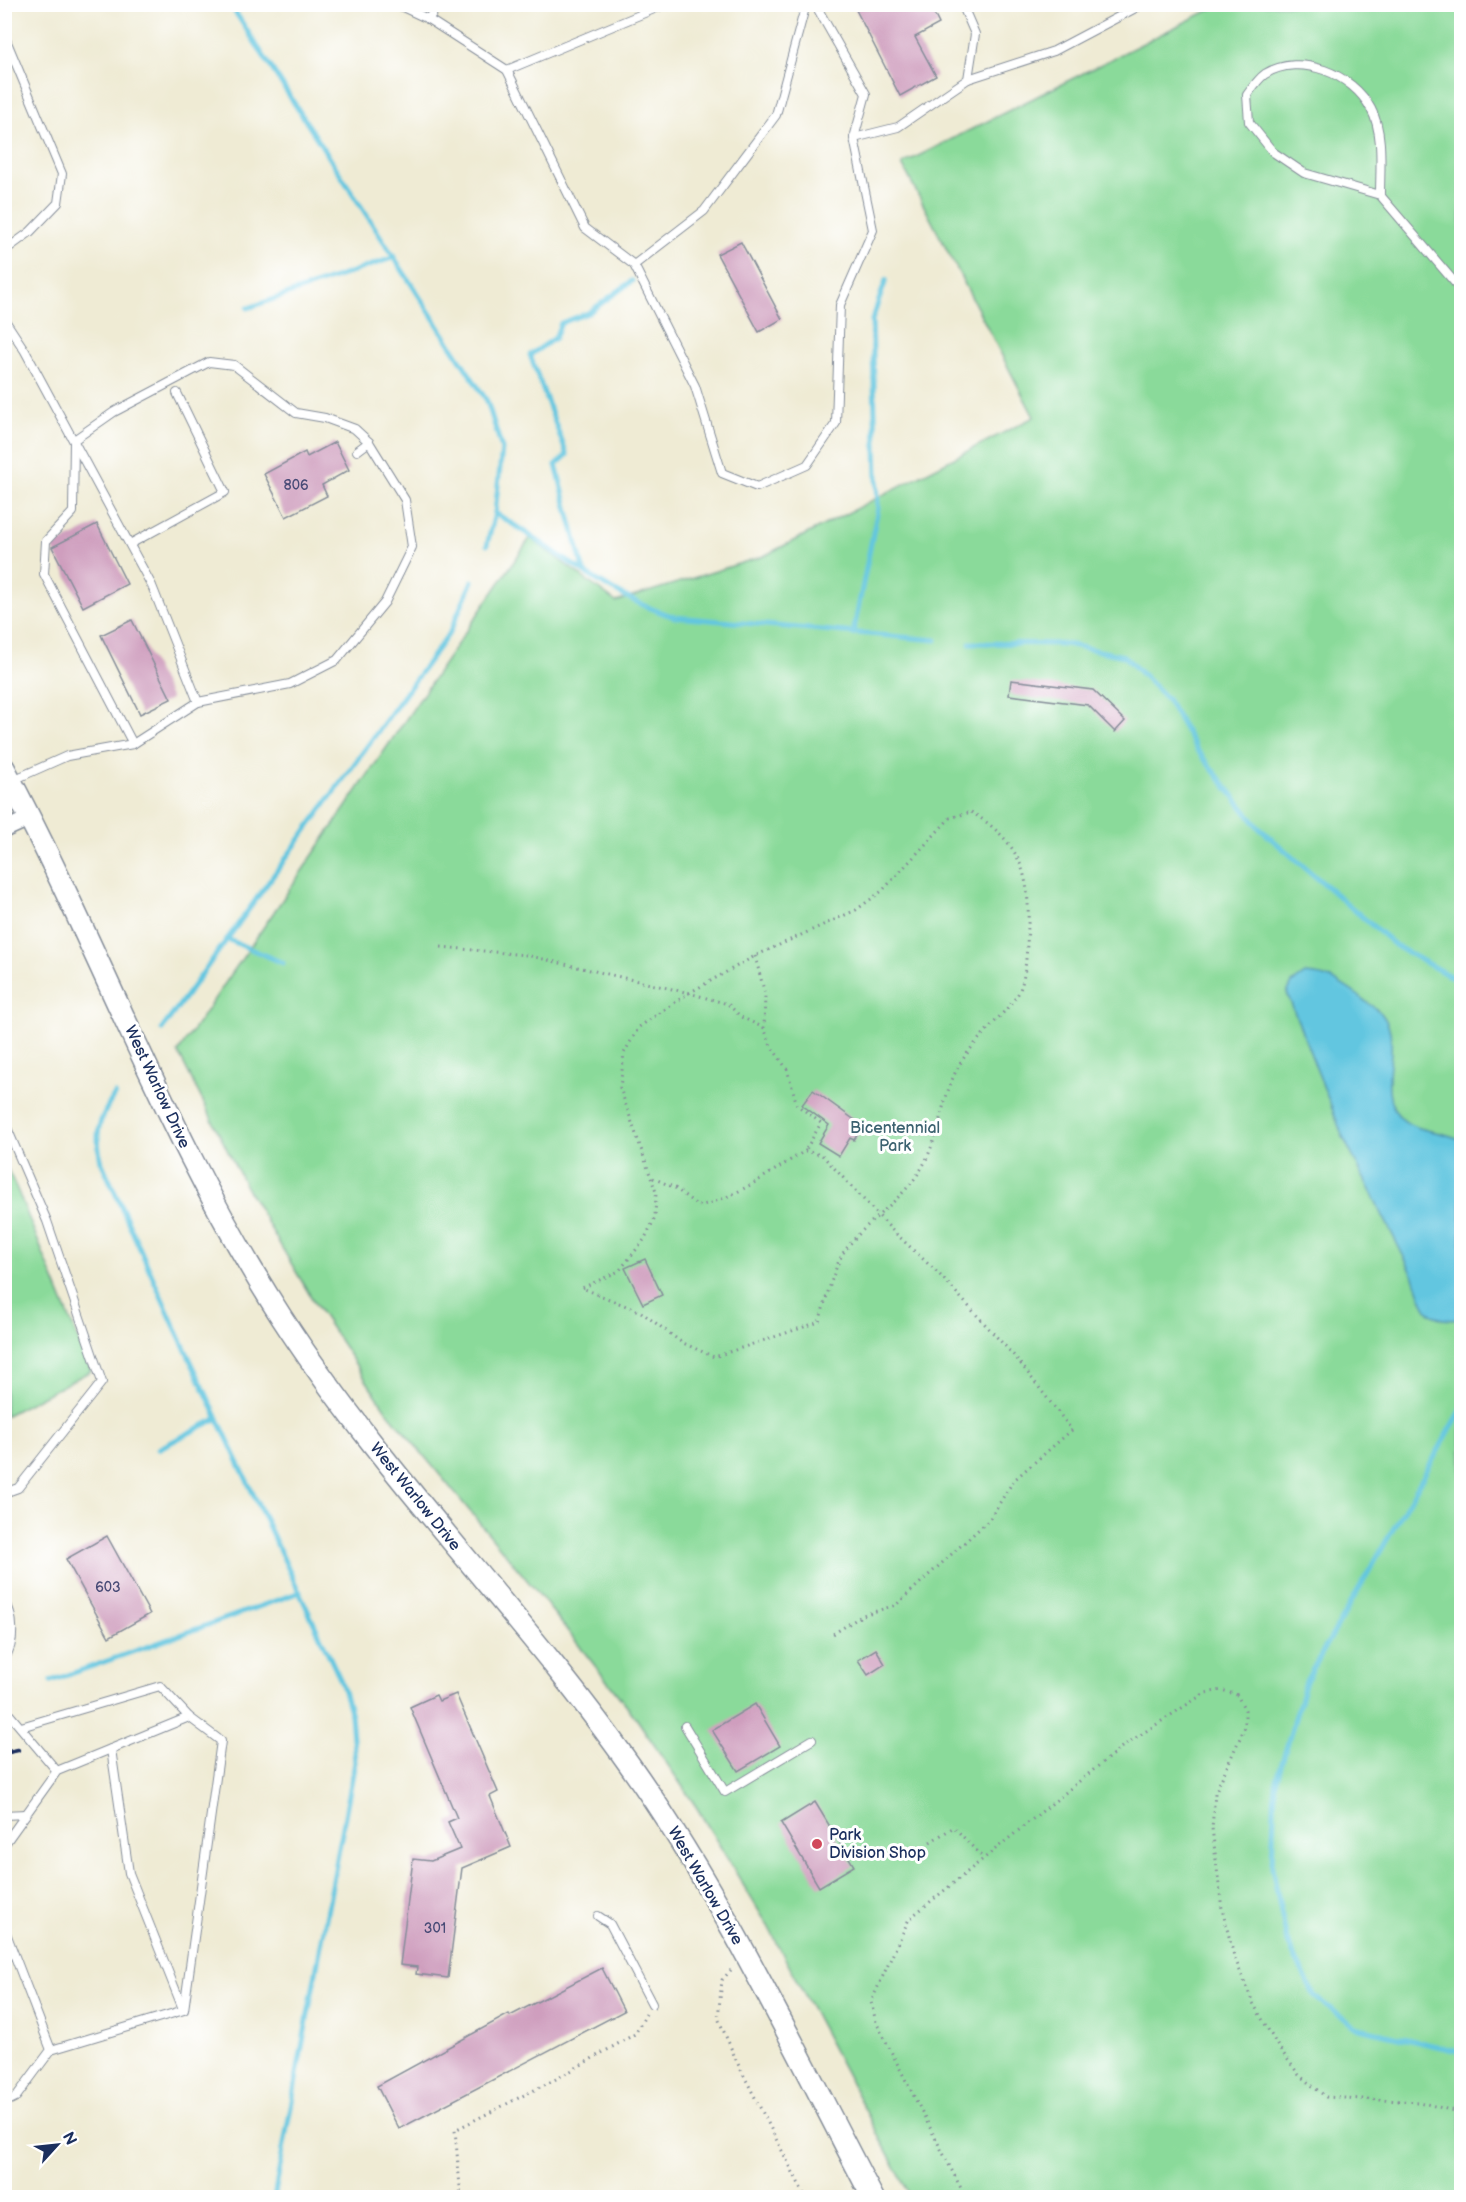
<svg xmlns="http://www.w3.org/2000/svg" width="1466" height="2202" font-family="'Balsamiq Sans',sans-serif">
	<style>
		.green { fill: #8ada9a; stroke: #52847c; stroke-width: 1.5 }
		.water { fill: #62c6e0; stroke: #3e7a9f; stroke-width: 1.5 }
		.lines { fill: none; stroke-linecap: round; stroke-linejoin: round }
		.stream { stroke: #62c6e0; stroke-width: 5 }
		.building { fill: #cf9ebe }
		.lane-casing { stroke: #858d99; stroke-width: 10 }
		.street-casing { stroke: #858d99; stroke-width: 18 }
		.secondary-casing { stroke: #858d99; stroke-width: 24 }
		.path { stroke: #858d99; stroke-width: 3; stroke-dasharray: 1.5 4.5; stroke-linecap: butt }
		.lane { stroke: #fff; stroke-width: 8 }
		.street { stroke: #fff; stroke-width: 15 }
		.secondary { stroke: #fff; stroke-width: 21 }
		.rail { stroke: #1b2f5e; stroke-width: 4.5 }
		.poi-dot { fill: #d1495b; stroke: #fff; stroke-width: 2 }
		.labels { text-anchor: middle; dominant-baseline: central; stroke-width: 6; stroke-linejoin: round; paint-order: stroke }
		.number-label { font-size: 14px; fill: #484b76 }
		.street-label { font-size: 16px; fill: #1b2f5e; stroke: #fff }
		.park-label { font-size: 16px; fill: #3c6270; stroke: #fff }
		.poi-label { font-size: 16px; fill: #1b2f5e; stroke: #fff; text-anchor: start }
	</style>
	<rect width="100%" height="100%" fill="#fff"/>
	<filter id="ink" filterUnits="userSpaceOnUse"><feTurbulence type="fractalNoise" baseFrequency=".0167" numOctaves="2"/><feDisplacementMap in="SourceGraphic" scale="12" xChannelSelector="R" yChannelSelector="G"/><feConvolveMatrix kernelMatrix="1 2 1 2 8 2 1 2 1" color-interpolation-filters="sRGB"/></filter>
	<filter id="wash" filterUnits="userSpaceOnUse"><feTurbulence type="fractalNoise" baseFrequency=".008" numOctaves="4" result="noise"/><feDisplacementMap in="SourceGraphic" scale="24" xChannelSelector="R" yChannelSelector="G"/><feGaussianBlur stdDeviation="1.35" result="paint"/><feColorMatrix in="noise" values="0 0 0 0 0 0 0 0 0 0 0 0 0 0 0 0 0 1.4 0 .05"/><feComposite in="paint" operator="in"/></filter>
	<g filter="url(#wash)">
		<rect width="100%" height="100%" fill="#efebd4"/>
		<g class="green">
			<polygon points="1219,5 1461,5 1461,2197 911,2197 768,1926 697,1808 636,1718 537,1592 386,1410 314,1302 246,1187 178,1052 530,538 616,602 764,556 1034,417 902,164"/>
			<polygon points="5,1164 17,1189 91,1371 5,1416"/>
		</g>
		<path class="water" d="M1305 974C1329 975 1339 982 1359 996 1365 1002 1375 1007 1381 1013 1407 1044 1372 1089 1401 1118 1417 1133 1444 1130 1461 1140V1319C1426 1324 1424 1306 1414 1277L1343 1137 1287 993 1292 983Z"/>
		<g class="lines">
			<g class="stream">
				<polyline points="230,4 487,401 502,449 495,513 487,545"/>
				<polyline points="248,308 395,257"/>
				<path d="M495 513C555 549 608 597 675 617L936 640"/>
				<polyline points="584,572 556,465 567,455 530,355 555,338 561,323 588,313 632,281"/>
				<polyline points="853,634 878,508 872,320 886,280"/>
				<polyline points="970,643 1066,644 1124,656 1167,699 1197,750 1259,828 1396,946 1462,983"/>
				<polyline points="227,939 283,963"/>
				<polyline points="162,1029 450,632 472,581"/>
				<path d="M115 1094C99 1120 94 1130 101 1161L173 1323 341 1681 351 1715 355 1762 274 2198"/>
				<polyline points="1462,1409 1306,1681 1275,1786 1272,1867 1287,1941 1315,1997 1355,2027 1462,2052"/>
				<polyline points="158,1449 218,1418"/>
				<polyline points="51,1681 300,1592"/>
			</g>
		</g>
		<g id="blocks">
			<g class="building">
				<polygon points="853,4 929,4 939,24 915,37 936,76 900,96"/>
				<polygon points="741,242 782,319 759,332 717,254"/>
				<polygon points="335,442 349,470 322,485 327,496 286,517 264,474 305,452 307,457"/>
				<polygon points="97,524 127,584 83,607 52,547"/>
				<polygon points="132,620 171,699 140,714 101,635"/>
				<polygon points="1011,680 1093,690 1125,721 1115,732 1088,705 1009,695"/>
				<polygon points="813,1090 863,1126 854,1140 850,1138 839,1156 818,1143 829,1125 802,1105"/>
				<polygon points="645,1259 662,1295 643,1304 625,1268"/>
				<polygon points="107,1536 150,1614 109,1637 66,1559"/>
				<polygon points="876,1649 885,1664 868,1675 858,1660"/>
				<polygon points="456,1694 498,1792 490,1796 511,1847 462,1868 448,1978 416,1974 417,1967 400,1965 413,1859 431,1861 460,1849 448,1822 457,1818 410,1707 436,1695 439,1701"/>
				<polygon points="755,1704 780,1746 738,1771 712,1730"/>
				<polygon points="815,1802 854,1866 819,1887 781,1823"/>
				<polygon points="602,1968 624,2011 399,2129 377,2086 509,2014 510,2016"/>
			</g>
		</g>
	</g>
	<g filter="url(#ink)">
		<use href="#blocks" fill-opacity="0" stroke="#858d99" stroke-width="1.5"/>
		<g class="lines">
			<defs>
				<g id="lane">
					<polyline points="396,4 428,19 507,70 666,4"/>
					<polyline points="428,19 440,4"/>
					<polyline points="4,35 62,174 58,203 30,232 4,251"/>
					<polyline points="507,70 585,228 634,265 695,386 722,473 757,487 807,465 836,423 840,305 873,230 854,138 866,94 815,4"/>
					<polyline points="968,79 1054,51 1143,4"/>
					<polyline points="854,138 898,127 968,79 975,34 962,4"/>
					<path d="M1380 195C1380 168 1384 133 1371 109 1353 74 1300 52 1265 74 1258 79 1252 88 1247 95L1249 122 1273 152 1304 173 1380 195 1462 291"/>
					<polyline points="634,265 704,211 776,115 806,4"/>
					<polyline points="4,319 25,351 152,586 198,702 133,744 67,756 13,780"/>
					<polyline points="357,451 369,442"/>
					<polyline points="130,544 225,492 177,393"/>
					<polyline points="133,744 44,574 46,541 73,512 74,440 114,412 209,362 234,365 296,413 325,418 355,429 369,442 405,500 412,547 385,602 337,660 290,684 198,702"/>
					<polyline points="4,1121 47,1221 102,1382 18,1488 4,1493"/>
					<path d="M4 1599C14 1615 16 1643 4 1659"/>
					<polyline points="4,1708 57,1771"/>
					<polyline points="685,1726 725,1792 812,1740"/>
					<polyline points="21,1727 160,1686 189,1717 221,1741 184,2010 51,2050"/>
					<polyline points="111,1749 129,1873 183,2009"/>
					<polyline points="4,1815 26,1814"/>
					<polyline points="4,1845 57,1771 189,1717"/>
					<polyline points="598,1916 610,1924 652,2004"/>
					<polyline points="4,1928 51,2050 16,2097 4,2103"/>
				</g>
				<polyline id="street" points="4,830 30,818"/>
				<path id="secondary" d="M4 768C101 950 170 1145 282 1318 385 1477 520 1610 629 1764 725 1899 796 2052 873 2198"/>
			</defs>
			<use href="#lane" class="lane-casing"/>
			<use href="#street" class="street-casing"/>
			<use href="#secondary" class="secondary-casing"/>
			<g class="path">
				<path d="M971 812C1028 846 1031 884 1027 944 1026 960 1025 985 1016 997 997 1023 971 1042 956 1071 942 1100 939 1134 925 1162 907 1198 869 1218 846 1249 835 1262 825 1304 819 1322L714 1357 681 1342 641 1312 582 1288 619 1271 644 1240 655 1218 656 1192 620 1088 624 1053 639 1027 689 993 755 956 856 910 882 891 950 818Z"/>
				<polyline points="441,947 526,955 689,993 728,1004 741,1017 764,1028"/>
				<polyline points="755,956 765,994 764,1028 771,1046 787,1069 797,1105 821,1123 805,1151"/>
				<path d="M653 1178 675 1188 698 1206C737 1198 772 1171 805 1151L822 1155 892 1230 939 1274 1017 1359 1072 1430 1014 1480 989 1520 896 1605 863 1615 833 1634"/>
				<polyline points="930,1842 954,1827 982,1857"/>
				<polyline points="731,1970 722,1980 718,2018 737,2062 806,2198"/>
				<polyline points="461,2198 455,2130 560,2077 635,2034 646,2014"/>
				<polyline points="966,2198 876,2022 871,2002 909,1919 1123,1746 1205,1693 1222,1690 1237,1695 1245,1710 1245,1727 1215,1793 1212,1828 1222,1909 1234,1956 1253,2003 1277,2045 1299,2075 1326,2097 1419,2102 1462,2113"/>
			</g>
			<use href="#lane" class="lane"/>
			<use href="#street" class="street"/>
			<use href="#secondary" class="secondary"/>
			<polyline class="rail" points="4,1753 18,1750"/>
		</g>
	</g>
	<circle class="poi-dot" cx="817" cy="1844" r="6"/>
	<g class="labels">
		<g class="number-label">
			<text x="296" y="485">806</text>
			<text x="108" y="1587">603</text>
			<text x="435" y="1928">301</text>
		</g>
		<g class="street-label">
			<text transform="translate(157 1087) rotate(65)">West Warlow Drive</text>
			<text transform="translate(415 1497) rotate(51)">West Warlow Drive</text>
			<text transform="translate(705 1886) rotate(60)">West Warlow Drive</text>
		</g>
		<g class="park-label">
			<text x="895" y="1128">Bicentennial<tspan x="895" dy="18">Park</tspan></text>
		</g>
		<g class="poi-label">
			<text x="829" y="1835">Park<tspan x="829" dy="18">Division Shop</tspan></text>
		</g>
	</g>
	<rect width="1466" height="2202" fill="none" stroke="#fff" stroke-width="24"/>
	<g transform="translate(57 2145) rotate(63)" stroke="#ffffff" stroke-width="4.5" paint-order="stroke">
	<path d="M0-4.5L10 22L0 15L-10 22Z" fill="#1b2f5e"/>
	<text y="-9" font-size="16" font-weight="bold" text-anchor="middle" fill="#1b2f5e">N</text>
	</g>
</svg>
